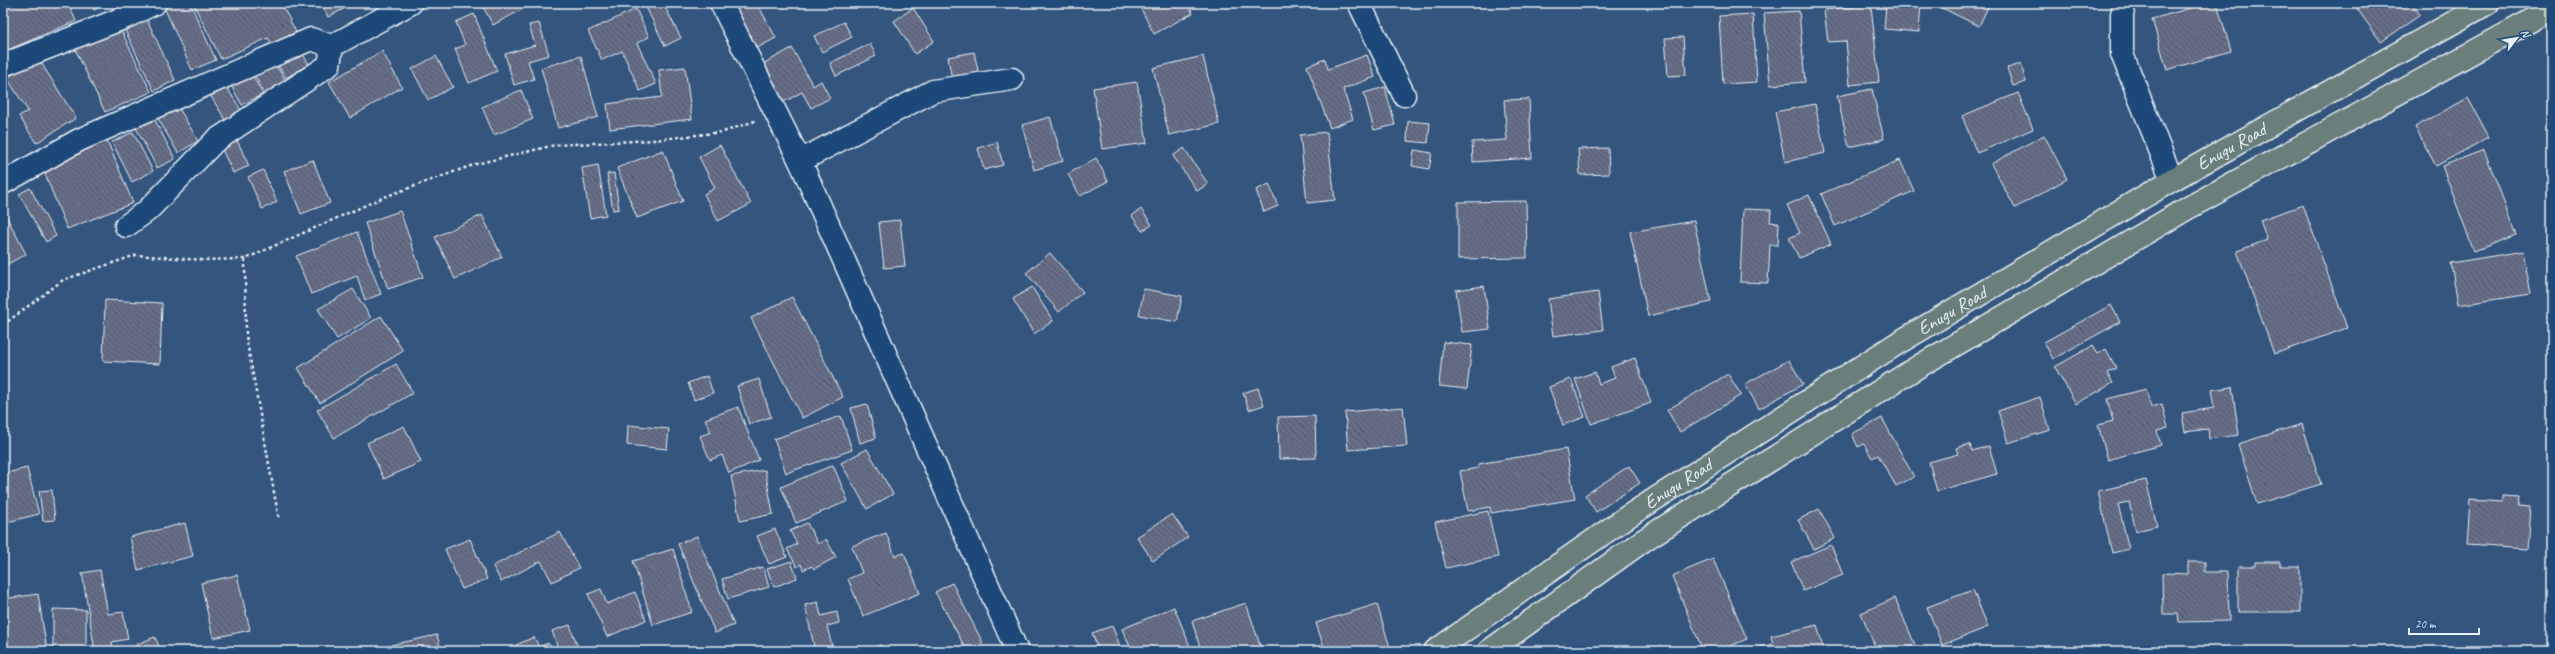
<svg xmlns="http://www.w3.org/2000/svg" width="2555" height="654" font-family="Caveat,sans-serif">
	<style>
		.building { fill: url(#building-back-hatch); stroke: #e8f1f8 }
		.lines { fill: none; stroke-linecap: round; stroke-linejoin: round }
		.minor-casing { stroke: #e8f1f8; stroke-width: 25 }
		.major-casing { stroke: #e8f1f8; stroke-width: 25 }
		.path { stroke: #e8f1f8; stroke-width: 2.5; stroke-dasharray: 3 3; stroke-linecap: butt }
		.minor { stroke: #1f4a7a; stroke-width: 22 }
		.major { stroke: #6b7f7c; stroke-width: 22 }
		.labels { text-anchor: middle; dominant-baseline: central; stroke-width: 3; stroke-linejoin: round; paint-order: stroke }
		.street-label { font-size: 19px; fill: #e8f1f8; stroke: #1f4a7a }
	</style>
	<defs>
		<pattern id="building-back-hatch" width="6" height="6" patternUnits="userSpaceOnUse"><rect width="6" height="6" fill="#666e88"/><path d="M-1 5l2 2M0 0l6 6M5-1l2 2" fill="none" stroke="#545966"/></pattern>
	</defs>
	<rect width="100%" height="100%" fill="#34557e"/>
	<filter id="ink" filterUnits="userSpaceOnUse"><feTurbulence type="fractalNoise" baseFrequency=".025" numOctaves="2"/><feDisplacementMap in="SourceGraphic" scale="8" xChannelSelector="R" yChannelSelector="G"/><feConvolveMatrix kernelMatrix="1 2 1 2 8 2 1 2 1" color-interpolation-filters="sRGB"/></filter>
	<g filter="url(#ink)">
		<g class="building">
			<polygon points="3,3 68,3 76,21 3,52"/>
			<polygon points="90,3 107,3 94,10"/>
			<polygon points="174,3 190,3 216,60 192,70 164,7"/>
			<polygon points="193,3 281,3 296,32 272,44 268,38 221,59"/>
			<polygon points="321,3 355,3 328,17"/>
			<polygon points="481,3 534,3 493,25"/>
			<polygon points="644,3 663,3 681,38 665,46"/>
			<polygon points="733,3 757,3 776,38 757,48"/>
			<polygon points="1138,3 1187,3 1193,13 1154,34"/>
			<polygon points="1886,3 1921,3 1919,32 1884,29"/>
			<polygon points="1932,3 1980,3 1988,7 1979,26"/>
			<polygon points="2208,3 2217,3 2231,51 2167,70 2152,19"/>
			<polygon points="2353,3 2412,3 2420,15 2381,42"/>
			<polygon points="1871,5 1879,82 1850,85 1846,41 1828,42 1824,10"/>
			<polygon points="913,8 934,41 915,54 894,21"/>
			<polygon points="636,9 649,37 637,43 656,84 640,91 622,51 602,60 588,31"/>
			<polygon points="1799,11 1805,82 1770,85 1764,13"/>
			<polygon points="144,13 175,80 154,91 122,24"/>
			<polygon points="474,14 497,71 469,83 455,49 465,45 456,22"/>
			<polygon points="1753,14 1757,82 1723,84 1719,16"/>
			<polygon points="844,22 852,37 822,52 814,36"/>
			<polygon points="539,23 549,55 528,61 534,79 514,85 505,54 535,45 529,25"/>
			<polygon points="120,28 151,92 105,112 75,49"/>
			<polygon points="1683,37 1686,75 1668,76 1665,38"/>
			<polygon points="870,44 876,56 836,76 830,63"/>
			<polygon points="298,47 309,64 286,78 275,61"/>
			<polygon points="792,48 813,86 821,81 830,98 811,108 802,92 784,102 763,64"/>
			<polygon points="382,51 402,87 350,118 329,82"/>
			<polygon points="974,52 979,75 952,80 948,57"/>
			<polygon points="1367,55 1375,77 1343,89 1353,119 1330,128 1307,66 1325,59 1328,69"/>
			<polygon points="436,56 453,87 428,100 412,69"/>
			<polygon points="581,56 598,117 558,128 541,68"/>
			<polygon points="1203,56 1219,124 1169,135 1153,68"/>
			<polygon points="38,58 76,118 36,143 19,116 28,111 7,78"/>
			<polygon points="272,58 286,82 265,94 251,69"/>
			<polygon points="2021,64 2026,82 2013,86 2007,68"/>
			<polygon points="685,67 692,119 610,129 607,104 662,97 659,70"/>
			<polygon points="249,69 263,94 242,105 228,80"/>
			<polygon points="222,80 241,110 226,121 207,90"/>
			<polygon points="1137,82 1147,143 1102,149 1093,88"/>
			<polygon points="1385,87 1395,125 1374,130 1364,93"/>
			<polygon points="1872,89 1884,139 1849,147 1837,96"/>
			<polygon points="521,90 533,119 494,135 482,107"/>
			<polygon points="2018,93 2033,129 1977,153 1962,116"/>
			<polygon points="2468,98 2489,137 2436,166 2415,127"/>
			<polygon points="1529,99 1532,158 1473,162 1472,142 1507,140 1504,100"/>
			<polygon points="176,103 198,141 178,153 156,115"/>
			<polygon points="1815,104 1825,153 1785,162 1775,112"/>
			<polygon points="153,116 175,159 157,168 135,126"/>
			<polygon points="1050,117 1063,161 1034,170 1022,125"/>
			<polygon points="1408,121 1430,123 1428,143 1407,141"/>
			<polygon points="133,132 153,171 132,182 112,142"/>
			<polygon points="1327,132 1335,200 1307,203 1300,135"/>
			<polygon points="2044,135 2067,179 2015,208 1991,164"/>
			<polygon points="236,138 249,166 233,173 220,145"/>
			<polygon points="107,140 133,203 67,229 43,169 68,159 66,156"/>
			<polygon points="997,142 1003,165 984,170 978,148"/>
			<polygon points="720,145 751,204 718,221 704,194 715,188 699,157"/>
			<polygon points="1184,148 1208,184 1197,191 1173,156"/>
			<polygon points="1608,148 1609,174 1580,175 1578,149"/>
			<polygon points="663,150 683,201 637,218 617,168"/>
			<polygon points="1414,150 1432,153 1429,169 1412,166"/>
			<polygon points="2484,150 2517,235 2474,251 2442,166"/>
			<polygon points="1096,158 1108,181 1080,196 1068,174"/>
			<polygon points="313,160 330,203 301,214 284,171"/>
			<polygon points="1900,160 1914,191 1835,226 1821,194"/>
			<polygon points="598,165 606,215 590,218 582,168"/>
			<polygon points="263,170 277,202 262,209 248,177"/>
			<polygon points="614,173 619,209 613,210 607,174"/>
			<polygon points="1269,184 1278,206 1264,212 1256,190"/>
			<polygon points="30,188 56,236 46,242 19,194"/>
			<polygon points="1809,195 1831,244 1799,258 1789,238 1800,233 1787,205"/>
			<polygon points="1526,201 1527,258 1458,259 1458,202"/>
			<polygon points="2303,205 2347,328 2274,354 2237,251 2267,240 2260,220"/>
			<polygon points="1141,209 1152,225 1142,231 1132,216"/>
			<polygon points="1743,209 1771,210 1770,222 1779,223 1778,245 1770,245 1768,283 1740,282"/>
			<polygon points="3,210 26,254 4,266 3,263"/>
			<polygon points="400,211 423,277 388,289 365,223"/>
			<polygon points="482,215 502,257 455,279 435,237"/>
			<polygon points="900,220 905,266 884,268 879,222"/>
			<polygon points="1694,221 1711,302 1648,316 1630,232"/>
			<polygon points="357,232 381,294 365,300 357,276 311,294 296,256"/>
			<polygon points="2523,251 2531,294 2458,305 2451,263"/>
			<polygon points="1050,253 1083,292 1059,312 1026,273"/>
			<polygon points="1484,286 1490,329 1462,332 1456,290"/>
			<polygon points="1032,287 1053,321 1034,334 1013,299"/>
			<polygon points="353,289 371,318 337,339 318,309"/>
			<polygon points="1144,289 1182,296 1177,322 1139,315"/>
			<polygon points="1598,292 1603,330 1553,336 1548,299"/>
			<polygon points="792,297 843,397 802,418 751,318"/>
			<polygon points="105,300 162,303 160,364 103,361"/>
			<polygon points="2111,305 2120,322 2053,359 2044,342"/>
			<polygon points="381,316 403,351 320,403 298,368"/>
			<polygon points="1443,342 1472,345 1467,389 1439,386"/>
			<polygon points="2092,346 2097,354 2106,349 2116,368 2107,373 2113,383 2076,404 2055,367"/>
			<polygon points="1635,358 1651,403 1591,424 1575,379 1595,372 1599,384 1615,378 1611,367"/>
			<polygon points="1789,360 1803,384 1759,409 1745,384"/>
			<polygon points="396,364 413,393 334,438 317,410"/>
			<polygon points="1728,374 1741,395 1680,432 1667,410"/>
			<polygon points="707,376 713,393 694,400 688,383"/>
			<polygon points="759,379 771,417 749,424 737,386"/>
			<polygon points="1571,379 1585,417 1563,425 1549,387"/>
			<polygon points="2232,387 2239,435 2209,439 2208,429 2185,432 2182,413 2214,408 2211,390"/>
			<polygon points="1258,388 1264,405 1249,410 1243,393"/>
			<polygon points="2146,389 2151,407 2162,404 2168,428 2157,431 2161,445 2108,460 2098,425 2113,421 2107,399"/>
			<polygon points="2040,397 2050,430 2008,443 1998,411"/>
			<polygon points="867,404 876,438 860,443 851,408"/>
			<polygon points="738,407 759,460 729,473 722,455 710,460 700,436 711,432 705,419"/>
			<polygon points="1403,407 1407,446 1348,450 1345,412"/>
			<polygon points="841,416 852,450 786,473 774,439"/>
			<polygon points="1315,416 1316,458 1279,459 1278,417"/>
			<polygon points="1882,418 1914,477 1896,486 1878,455 1872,458 1864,444 1858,447 1852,434"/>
			<polygon points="2302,424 2321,484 2257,504 2238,444"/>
			<polygon points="628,425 669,429 667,449 627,445"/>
			<polygon points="404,426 421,462 384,479 367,443"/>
			<polygon points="1970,444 1972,451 1989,446 1997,474 1937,491 1929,462 1958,454 1956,448"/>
			<polygon points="867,449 893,494 867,509 841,463"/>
			<polygon points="1566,449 1575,499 1491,513 1490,507 1468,511 1460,471 1478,468 1478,464"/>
			<polygon points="833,465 848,501 796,523 781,487"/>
			<polygon points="1629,466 1640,483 1596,512 1585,495"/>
			<polygon points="27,468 39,514 3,523 3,474"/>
			<polygon points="765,470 773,514 740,521 731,476"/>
			<polygon points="2146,480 2157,526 2136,531 2129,502 2118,504 2129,549 2112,553 2098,491"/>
			<polygon points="52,490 55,520 43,521 39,491"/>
			<polygon points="2503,495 2520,496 2519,505 2530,506 2527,549 2467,545 2470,500 2503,502"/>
			<polygon points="1819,509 1835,538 1814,549 1798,520"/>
			<polygon points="1488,511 1498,557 1446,568 1435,522"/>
			<polygon points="1172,514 1188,537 1153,561 1137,537"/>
			<polygon points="185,523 193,556 138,570 130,537"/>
			<polygon points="807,523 818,544 826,539 836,557 814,569 812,566 803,570 801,564 797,567 787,549 797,544 790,531"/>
			<polygon points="775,529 787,557 769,564 757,536"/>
			<polygon points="560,532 579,568 552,582 541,561 501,582 493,566"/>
			<polygon points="886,533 895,556 904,553 920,593 863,616 848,579 862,573 852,546"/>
			<polygon points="697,536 734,625 715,633 678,544"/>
			<polygon points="470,539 487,579 462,589 445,549"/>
			<polygon points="1831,545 1843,575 1803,591 1791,562"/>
			<polygon points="673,549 692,612 653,625 633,561"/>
			<polygon points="1713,559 1747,639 1718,651 1703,651 1672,576"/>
			<polygon points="791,561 797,578 774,587 767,569"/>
			<polygon points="2188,562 2205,562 2205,572 2228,572 2229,621 2179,622 2178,614 2163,614 2162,573 2188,574"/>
			<polygon points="2255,562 2280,562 2280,566 2300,566 2300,612 2238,612 2238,566 2255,566"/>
			<polygon points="763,567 769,587 728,599 722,579"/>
			<polygon points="100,570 108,614 123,612 128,639 112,642 113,651 95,651 82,573"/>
			<polygon points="237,575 250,630 213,638 201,583"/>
			<polygon points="952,583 983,643 967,651 935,592"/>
			<polygon points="601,589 607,604 635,592 646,620 607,637 588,594"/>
			<polygon points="1973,590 1988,627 1942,645 1927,607"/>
			<polygon points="38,594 47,651 3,651 3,599"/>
			<polygon points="1895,598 1915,645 1901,651 1877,651 1861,613"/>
			<polygon points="818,602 821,616 837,612 839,623 827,626 833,651 815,651 805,605"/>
			<polygon points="1246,603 1262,651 1201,651 1192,621"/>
			<polygon points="1377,604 1391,651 1325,651 1316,623"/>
			<polygon points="1174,607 1192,651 1132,651 1122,629"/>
			<polygon points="53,609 86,610 86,651 53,651"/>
			<polygon points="570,625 579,651 559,651 552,631"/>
			<polygon points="1817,625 1824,651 1757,651 1756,648 1773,644 1771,636"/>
			<polygon points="1112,626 1122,651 1099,651 1092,633"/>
			<polygon points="437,635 441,651 393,651 391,645"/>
			<polygon points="155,637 161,651 140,651 137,644"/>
			<polygon points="534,637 539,647 548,643 552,651 511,651 516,649 514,646"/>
			<polygon points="881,645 883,651 863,651"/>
		</g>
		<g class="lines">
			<defs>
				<g id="minor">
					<polyline points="721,3 800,161 1017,651"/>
					<polyline points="1359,3 1404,95"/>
					<polyline points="2125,3 2122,14 2122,54 2172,180"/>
					<polyline points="3,65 126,17 155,3"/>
					<polyline points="800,161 933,91 1012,79"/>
					<polyline points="3,183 79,140 311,39 332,46"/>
					<polyline points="126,226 148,210 215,141 329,65 332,46 411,3"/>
				</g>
				<g id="major">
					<path id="s1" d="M1435 651 1627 517 1898 343 2172 180 2488 3"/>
					<polyline points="1489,651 1644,540 1916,368 2188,208 2552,9"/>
				</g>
			</defs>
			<use href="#minor" class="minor-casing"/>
			<use href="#major" class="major-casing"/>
			<g class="path">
				<polyline points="245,259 246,336 279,520"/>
				<polyline points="3,325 63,280 136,255 202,260 245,259 384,197 476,164 555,145 654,140 723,132 755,121"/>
			</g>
			<use href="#minor" class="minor"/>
			<use href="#major" class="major"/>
		</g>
	</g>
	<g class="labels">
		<g class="street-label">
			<text stroke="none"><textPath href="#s1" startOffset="943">Enugu Road</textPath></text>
			<text stroke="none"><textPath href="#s1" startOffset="619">Enugu Road</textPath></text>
			<text stroke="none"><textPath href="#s1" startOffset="295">Enugu Road</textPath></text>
		</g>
	</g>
	<rect width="2555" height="654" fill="none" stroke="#1f4a7a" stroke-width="16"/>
	<rect x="8" y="8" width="2539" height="638" fill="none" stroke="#e8f1f8" stroke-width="1.5" filter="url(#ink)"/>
	<g transform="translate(2517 38) rotate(59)" stroke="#1f4a7a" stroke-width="3" paint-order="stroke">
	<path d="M0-3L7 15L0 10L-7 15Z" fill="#e8f1f8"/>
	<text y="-6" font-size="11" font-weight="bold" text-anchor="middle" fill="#e8f1f8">N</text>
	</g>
	<path d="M2409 628v6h70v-6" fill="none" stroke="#e8f1f8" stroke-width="2"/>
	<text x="2415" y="628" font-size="12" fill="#e8f1f8" stroke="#1f4a7a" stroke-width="3" paint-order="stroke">20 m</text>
</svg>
